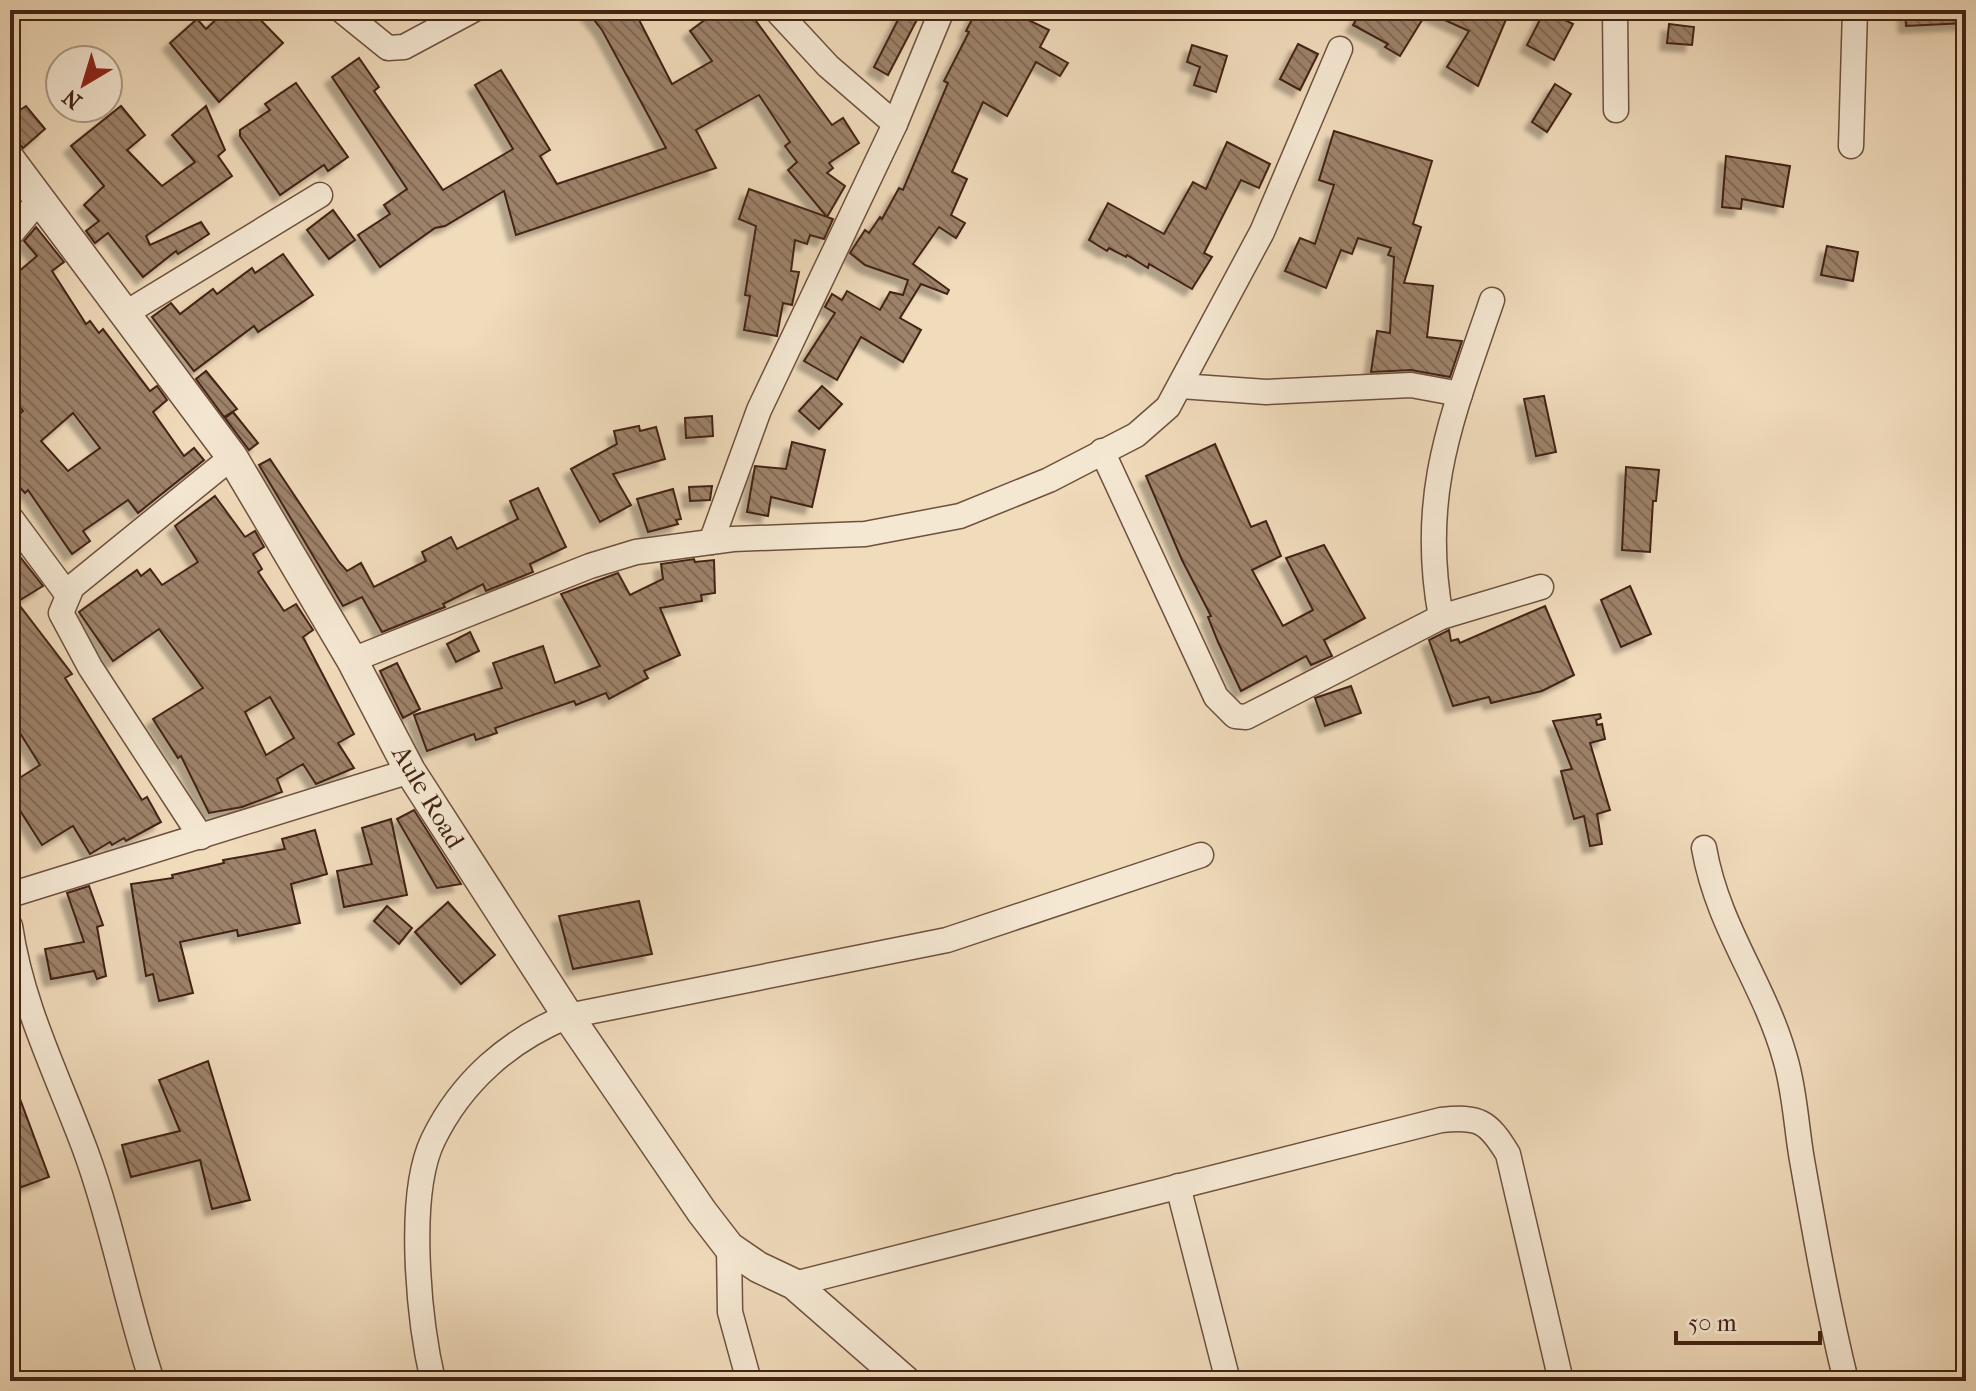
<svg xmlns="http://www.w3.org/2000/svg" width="1976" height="1391" font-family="'IM FELL French Canon',serif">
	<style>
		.building { fill: url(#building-back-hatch); stroke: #432315; stroke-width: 2; fill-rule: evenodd; filter: url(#shadow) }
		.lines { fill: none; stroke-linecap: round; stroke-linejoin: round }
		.minor-casing { stroke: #6e513e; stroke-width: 27 }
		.tertiary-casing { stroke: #6e513e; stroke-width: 33 }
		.minor { stroke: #f5e8d3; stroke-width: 24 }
		.tertiary { stroke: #f5e8d3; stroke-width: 30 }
		.labels { text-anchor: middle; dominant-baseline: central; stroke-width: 6; stroke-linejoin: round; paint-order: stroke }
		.street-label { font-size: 26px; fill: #432315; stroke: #f5e8d3 }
	</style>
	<defs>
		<pattern id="building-back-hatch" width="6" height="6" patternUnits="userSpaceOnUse" patternTransform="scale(2)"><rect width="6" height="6" fill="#9d836b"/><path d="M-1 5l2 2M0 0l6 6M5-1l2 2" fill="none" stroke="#826b57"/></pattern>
		<filter id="shadow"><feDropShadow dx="-7" dy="7" stdDeviation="2" flood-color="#0004"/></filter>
	</defs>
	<rect width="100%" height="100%" fill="#f0dbbb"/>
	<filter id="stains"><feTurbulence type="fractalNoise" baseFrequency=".0025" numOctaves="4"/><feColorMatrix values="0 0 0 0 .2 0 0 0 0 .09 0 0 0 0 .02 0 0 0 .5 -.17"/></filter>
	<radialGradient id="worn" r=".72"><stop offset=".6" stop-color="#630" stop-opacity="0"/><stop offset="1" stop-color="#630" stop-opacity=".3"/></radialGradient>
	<g class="building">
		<polygon points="226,10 251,10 283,43 219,102 170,43 197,19 206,29"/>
		<polygon points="586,10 634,10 672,84 712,61 690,31 718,10 748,10 832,125 843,118 859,143 829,163 833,168 827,173 845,186 827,217 788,170 797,162 785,146 790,142 759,95 696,130 716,168 516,235 504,191 445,226 435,228 380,267 358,235 390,214 384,205 407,189 332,77 359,58 379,87 374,91 443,190 513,149 475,85 501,70 550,150 540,156 557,184 666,148 602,30"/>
		<polygon points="903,10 922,10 888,75 874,67"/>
		<polygon points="977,10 1008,10 1049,30 1040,47 1068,63 1060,76 1036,62 1007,116 983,102 952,172 967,179 951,215 965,223 956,238 939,227 913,264 949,290 947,294 921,284 913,297 900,318 921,330 903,362 861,337 837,380 804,361 835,313 825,307 832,294 842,300 847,291 880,310 890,292 903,295 908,280 865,265 850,253 865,230 869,233 880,217 882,219 899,188 903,190 948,83 944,81 969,32 966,31"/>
		<polygon points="1362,10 1510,10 1478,86 1447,67 1469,31 1427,12 1400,56 1385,47 1388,44 1353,25"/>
		<polygon points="1545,10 1573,24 1554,60 1527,45"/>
		<polygon points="1905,10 1966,10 1966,23 1906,26"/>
		<polygon points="1669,24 1694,27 1692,45 1667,43"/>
		<polygon points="1298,44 1318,54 1300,90 1280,79"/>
		<polygon points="1192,45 1227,56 1216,92 1194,85 1200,67 1187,62"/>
		<polygon points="296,83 348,157 328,171 324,165 280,195 240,136 240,130 270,110 265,104"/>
		<polygon points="1555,84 1571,94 1547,132 1532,122"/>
		<polygon points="10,96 20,110 26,106 45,129 23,148 10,134"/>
		<polygon points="121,106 145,135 127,150 162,186 195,162 172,135 206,106 225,150 218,156 232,176 146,236 150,245 201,222 209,234 178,254 176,251 143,277 108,233 95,243 86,231 99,221 84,205 104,186 71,146"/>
		<polygon points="1334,131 1432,161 1413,224 1421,227 1404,283 1433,286 1427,337 1462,341 1450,377 1411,370 1371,372 1377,331 1390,333 1394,257 1388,255 1391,248 1358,238 1352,254 1341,250 1326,288 1285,271 1300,238 1315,244 1334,185 1319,180"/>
		<polygon points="1227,142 1270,164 1259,188 1241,180 1204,253 1212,257 1192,289 1149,264 1148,268 1127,255 1126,257 1109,248 1107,251 1089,240 1108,203 1164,234 1193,182 1206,189"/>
		<polygon points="1726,156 1790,166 1783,207 1742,199 1741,209 1722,207"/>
		<polygon points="749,189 833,219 824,239 810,235 807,244 795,240 791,271 799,272 792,305 783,303 777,336 744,330 750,296 745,295 756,226 739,219"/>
		<polygon points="333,210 355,240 329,259 307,230"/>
		<path d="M36 227 64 262 52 271 86 324 90 321 99 333 103 329 150 391 157 386 167 400 153 412 184 456 194 448 204 460 138 513 128 500 83 531 90 541 72 554 28 490 25 493 10 477V423L23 411 10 395V279L37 256 24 241ZM73 413 100 448 68 471 41 441Z"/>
		<polygon points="1827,246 1858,252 1853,281 1821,275"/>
		<polygon points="283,254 313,295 258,332 254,326 194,371 152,317 171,303 180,314 213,289 217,294 252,268 255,273"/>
		<polygon points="206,371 237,409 224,417 196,379"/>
		<polygon points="822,386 842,404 819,429 799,411"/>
		<polygon points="1544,396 1556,452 1536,456 1524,399"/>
		<polygon points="233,412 258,443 249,450 225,418"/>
		<polygon points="712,416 713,436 686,438 685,418"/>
		<polygon points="639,426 640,431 656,427 665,459 613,474 631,505 600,522 571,469 617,444 614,431"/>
		<polygon points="792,442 825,450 812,507 771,497 768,516 747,512 755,466 786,469"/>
		<polygon points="1215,444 1251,527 1266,521 1281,556 1252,570 1283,626 1313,610 1286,558 1324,545 1365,618 1324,640 1332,656 1311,665 1306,656 1241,691 1218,642 1208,617 1211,616 1182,560 1146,476"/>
		<polygon points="270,459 339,562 347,571 361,563 374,587 426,561 422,552 451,537 457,549 518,519 510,501 538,488 566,547 530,564 533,572 486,591 483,584 443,604 445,607 382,632 362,597 343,606 259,465"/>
		<polygon points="1626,467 1659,470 1656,501 1653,501 1650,552 1622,550"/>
		<polygon points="712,486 710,500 690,501 689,487"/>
		<polygon points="673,489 681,519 676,520 678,524 648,532 637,499"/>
		<path d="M215 496 245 537 255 531 264 547 253 554 262 569 258 572 284 611 296 604 313 630 303 637 354 734 338 743 354 768 316 784 303 764 277 779 282 792 242 807 209 813 181 756 178 758 153 719 203 688 159 629 113 661 79 612 137 570 141 576 150 569 162 585 198 562 175 526ZM270 697 294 738 266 755 245 712Z"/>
		<polygon points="10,544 43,586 17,602 72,674 65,678 142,800 147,797 161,822 126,841 124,838 112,845 110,842 90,854 73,826 42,845 10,795 10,784 40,765 10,717"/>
		<polygon points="694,559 695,562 714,560 715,593 701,595 702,601 660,608 680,655 644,671 648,678 609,699 606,693 576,705 574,701 495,728 497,733 476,740 474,734 427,751 414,715 502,688 493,663 543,646 555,683 600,666 561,594 618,573 630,595 663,579 661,564"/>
		<polygon points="1630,586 1651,634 1621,647 1601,600"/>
		<polygon points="1545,606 1574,675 1542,691 1491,703 1489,697 1453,706 1429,640 1449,630 1451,641 1458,639 1460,643"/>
		<polygon points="470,632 479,651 456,662 447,644"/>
		<polygon points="397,663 420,709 403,718 380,671"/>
		<polygon points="1351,686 1361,713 1325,726 1315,698"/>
		<polygon points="1600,714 1601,718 1596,720 1597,725 1602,724 1605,739 1590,743 1610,810 1597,814 1602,844 1590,846 1584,816 1574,819 1561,771 1572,769 1553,721"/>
		<polygon points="414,810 461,884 437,888 397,819"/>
		<polygon points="391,819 407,895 344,907 337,871 372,864 362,828"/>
		<polygon points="315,830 327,874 291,884 300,923 238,936 237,930 180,942 193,993 159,1001 153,974 146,976 131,884 173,878 172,875 224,863 223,860 285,849 282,839"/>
		<polygon points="89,886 103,925 97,927 106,976 97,979 94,971 51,979 45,949 84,942 67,893"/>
		<polygon points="639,901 652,954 573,969 559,916"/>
		<polygon points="448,902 495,955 461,984 415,932"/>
		<polygon points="387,906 412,928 399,944 374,921"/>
		<polygon points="208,1061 250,1200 212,1209 200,1160 131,1177 122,1145 180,1131 159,1080"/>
		<polygon points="10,1072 49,1177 19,1188 10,1163"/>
	</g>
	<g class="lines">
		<defs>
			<g id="minor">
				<polyline points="341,10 388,48 404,47 473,10"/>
				<polyline points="776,10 828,66 895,124"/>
				<polyline points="1615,10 1616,110"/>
				<polyline points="1851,146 1855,10"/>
				<polyline points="10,235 39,200"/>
				<polyline points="126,313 320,195"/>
				<polyline points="1180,386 1266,392 1411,385 1460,394"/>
				<polyline points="1102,451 1216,697 1235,716 1246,717 1441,617 1541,587"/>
				<polyline points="10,517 67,594"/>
				<polyline points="711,542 759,410 895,124 942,10"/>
				<path d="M1441 617C1418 493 1453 415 1492 300"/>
				<polyline points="352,660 590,566 636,552 733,539 865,534 960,516 1049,480 1136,435 1168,407 1262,232 1340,49"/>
				<polyline points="201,837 90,667 61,613 72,587 232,457"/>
				<path d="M1704 848C1718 928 1764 983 1785 1058 1795 1091 1796 1126 1802 1160 1815 1234 1828 1308 1846 1381"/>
				<polyline points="10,895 410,771"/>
				<path d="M10 926C22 1007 58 1076 86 1152 113 1226 127 1306 152 1381"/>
				<polyline points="1178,1186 1228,1381"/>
				<polyline points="729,1247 730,1312 749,1381"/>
				<path d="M794 1284 1441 1120C1479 1116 1488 1121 1508 1154L1561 1381"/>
				<path d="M433 1381C419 1321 406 1196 433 1140 461 1082 509 1040 568 1016L947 940 1201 855"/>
			</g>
			<polyline id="tertiary" points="10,160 232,457 352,660 410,771 568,1016 702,1212 729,1247 758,1267 794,1284 905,1381"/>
		</defs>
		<use href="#minor" class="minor-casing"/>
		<use href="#tertiary" class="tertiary-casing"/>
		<use href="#minor" class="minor"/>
		<use href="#tertiary" class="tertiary"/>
	</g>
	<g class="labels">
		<g class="street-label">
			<text transform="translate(428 797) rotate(59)">Aule Road</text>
		</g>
	</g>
	<rect width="1976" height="1391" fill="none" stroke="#f0dbbb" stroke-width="40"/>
	<rect x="12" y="12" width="1952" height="1367" fill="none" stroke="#432315" stroke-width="4"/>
	<rect x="20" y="20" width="1936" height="1351" fill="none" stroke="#432315" stroke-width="2"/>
	<g transform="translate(84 84) rotate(218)"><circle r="38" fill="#f5e8d3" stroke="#ae9987" stroke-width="2"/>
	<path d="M0-6L14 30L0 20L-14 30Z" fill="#8f2418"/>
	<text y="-12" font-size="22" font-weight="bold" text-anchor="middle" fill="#432315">N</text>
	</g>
	<path d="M1676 1331v12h144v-12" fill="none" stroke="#432315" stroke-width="4"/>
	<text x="1688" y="1331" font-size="24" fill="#432315" stroke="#f5e8d3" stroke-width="6" paint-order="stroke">50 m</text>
	<rect width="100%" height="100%" filter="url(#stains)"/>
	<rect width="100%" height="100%" fill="url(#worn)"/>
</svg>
